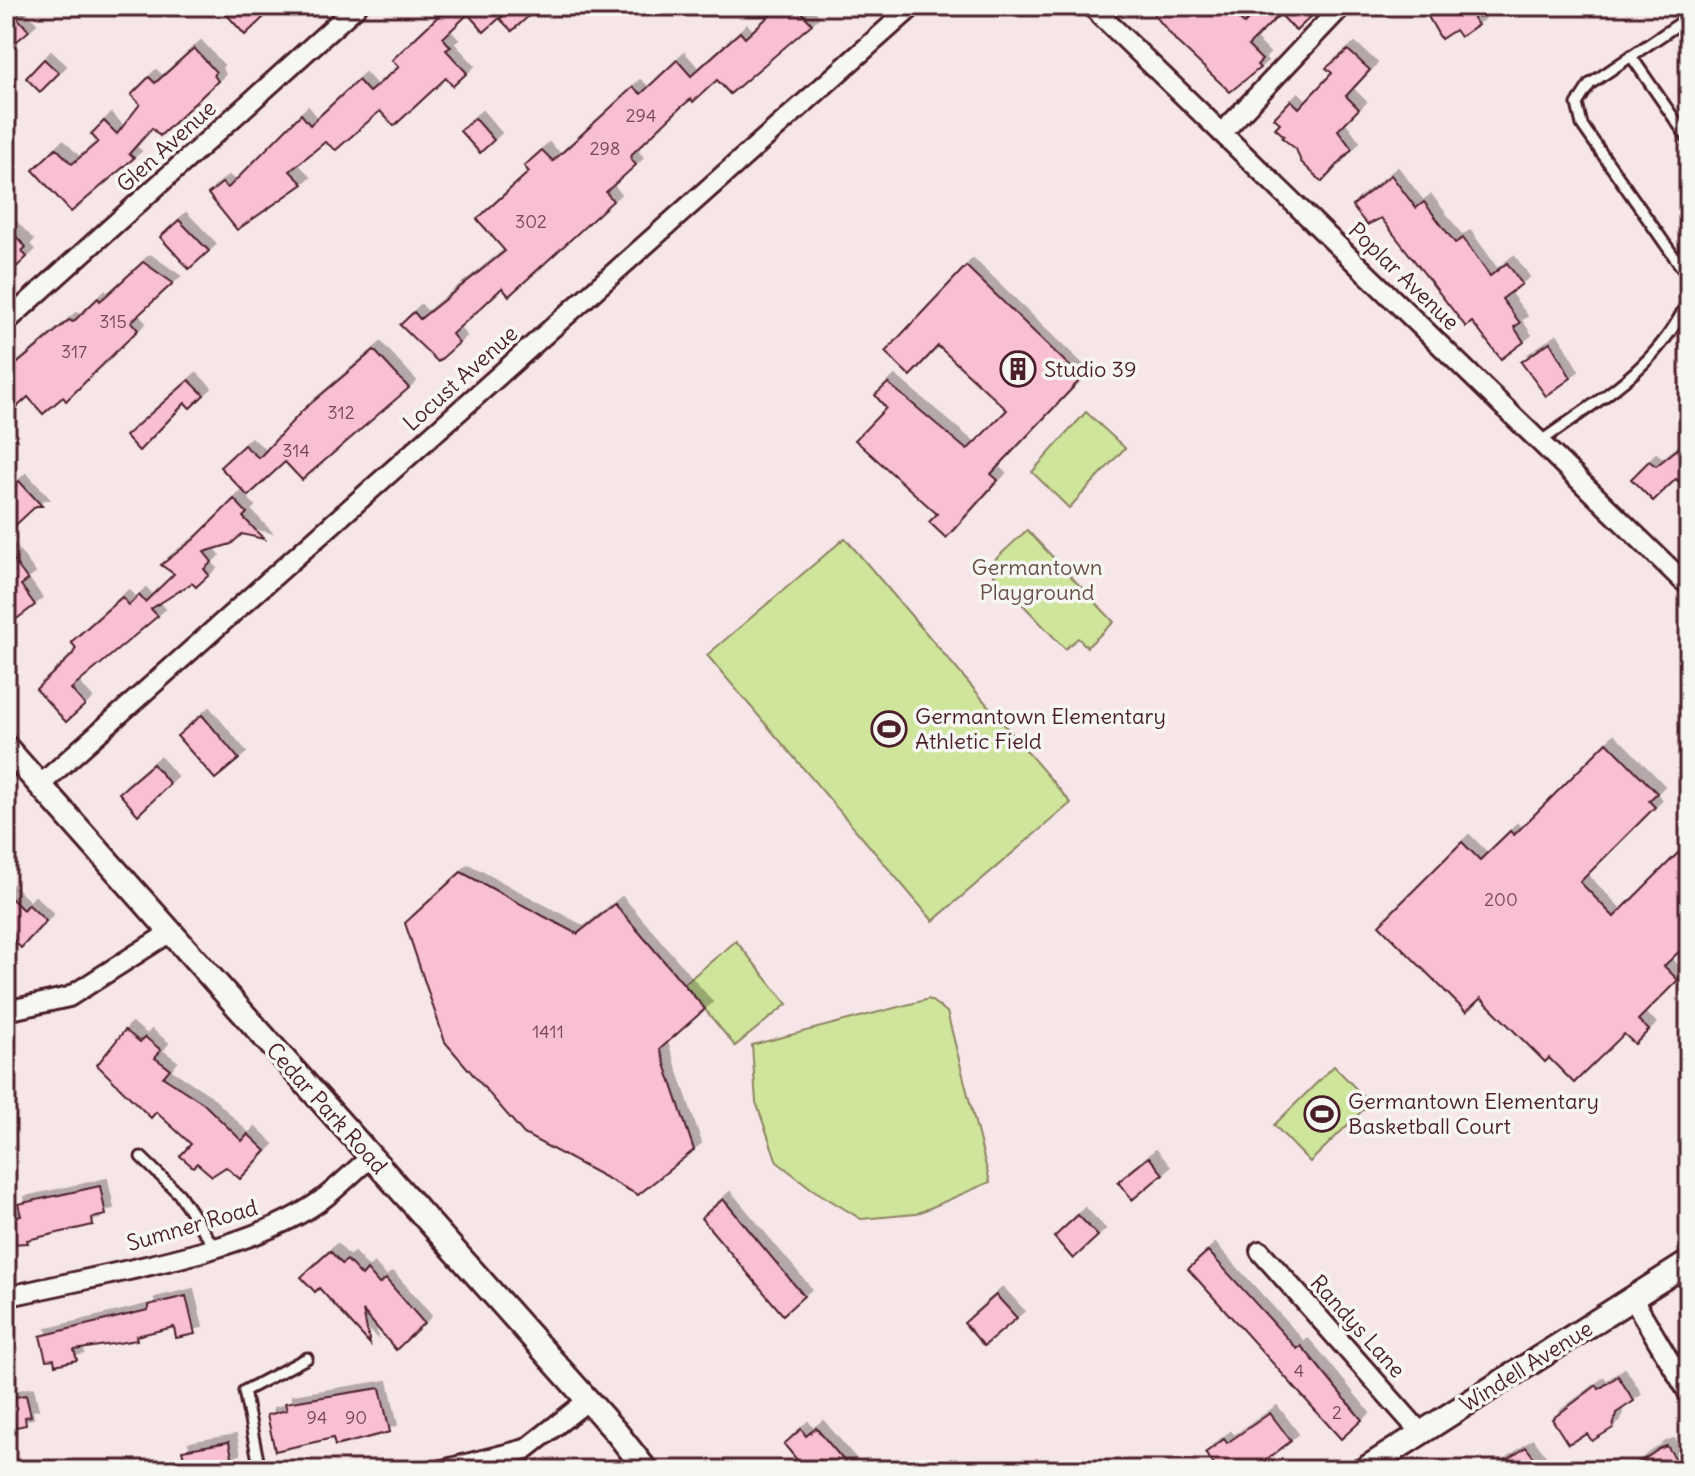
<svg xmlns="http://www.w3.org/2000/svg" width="1695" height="1476" font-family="Delius,sans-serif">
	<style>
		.green { fill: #cfe59b; stroke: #8c8263; stroke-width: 2 }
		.building { fill: #f9bfd2; stroke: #4a1f2b; stroke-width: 2; filter: url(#shadow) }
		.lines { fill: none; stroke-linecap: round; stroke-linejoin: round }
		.service-casing { stroke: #4a1f2b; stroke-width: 15 }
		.minor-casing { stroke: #4a1f2b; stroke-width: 24 }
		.tertiary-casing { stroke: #4a1f2b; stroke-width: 28 }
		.service { stroke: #f6f6f2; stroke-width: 9 }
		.minor { stroke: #f6f6f2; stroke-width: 18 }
		.tertiary { stroke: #f6f6f2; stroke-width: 22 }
		.labels { text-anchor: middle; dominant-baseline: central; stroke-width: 7; stroke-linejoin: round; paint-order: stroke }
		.number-label { font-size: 18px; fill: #764755 }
		.street-label { font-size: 22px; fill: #4a1f2b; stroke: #f6f6f2 }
		.poi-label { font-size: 22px; fill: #4a1f2b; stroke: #f6f6f2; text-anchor: start }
		.park-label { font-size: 22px; fill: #6b5047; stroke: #f6f6f2 }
	</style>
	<defs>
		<filter id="shadow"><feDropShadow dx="7" dy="-7" stdDeviation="0" flood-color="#0004"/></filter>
	</defs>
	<rect width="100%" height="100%" fill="#f7e6e8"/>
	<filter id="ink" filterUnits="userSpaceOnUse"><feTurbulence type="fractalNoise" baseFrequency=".0125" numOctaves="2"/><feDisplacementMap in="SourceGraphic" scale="16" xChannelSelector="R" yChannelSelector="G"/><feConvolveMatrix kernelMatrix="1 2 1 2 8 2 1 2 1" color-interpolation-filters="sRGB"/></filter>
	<g filter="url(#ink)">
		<g class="green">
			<polygon points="1086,412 1125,448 1069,508 1032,472"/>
			<polygon points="1027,530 1114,622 1087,647 1078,638 1065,649 987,567"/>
			<polygon points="845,538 1071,803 933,921 707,655"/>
			<polygon points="736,941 787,1004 735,1046 684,984"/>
			<polygon points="929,999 947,1012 990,1182 916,1214 861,1219 812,1189 777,1162 756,1102 752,1045"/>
			<polygon points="1334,1066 1370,1103 1310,1162 1274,1125"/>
		</g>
		<g class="building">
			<polygon points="7,6 29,31 16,42 6,33"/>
			<polygon points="219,6 256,6 265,16 245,35"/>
			<polygon points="449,6 513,6 484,32 468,14 443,38 451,47 446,50 467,73 453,86 446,78 394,126 380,111 336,150 325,142 290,171 303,184 237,230 208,194 222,183 228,188 301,114 310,125 358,80 369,92 399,67 392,60"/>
			<polygon points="513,6 540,6 512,31 500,19"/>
			<polygon points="780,6 796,6 812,24 730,94 717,80 693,102 691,99 679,109 632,154 631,159 636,165 606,192 613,201 509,296 502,288 483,306 452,334 459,343 438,362 400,325 414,312 420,319 505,251 477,219 529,172 524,166 542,150 553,161 633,87 641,94 677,60 691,76 740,32 745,38"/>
			<polygon points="1147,6 1225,6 1244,24 1262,6 1322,6 1296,31 1280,14 1248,46 1262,60 1257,65 1260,68 1230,92 1177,42"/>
			<polygon points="1422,6 1464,6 1478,25 1460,37 1455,30 1441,39"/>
			<polygon points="194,48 216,72 214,75 218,81 160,136 152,128 129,154 134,158 71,212 33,170 56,148 72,164 98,142 91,134 104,121 117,134 140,104 131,95 149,77 155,83"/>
			<polygon points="1348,50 1370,70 1346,96 1359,109 1338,130 1352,149 1322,182 1301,162 1296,149 1282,138 1284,136 1275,128 1280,123 1274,118 1291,100 1299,108 1332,73 1326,68"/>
			<polygon points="44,59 59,73 40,92 26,78"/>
			<polygon points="475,118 494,140 480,153 460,131"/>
			<polygon points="1391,175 1416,208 1424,202 1455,243 1463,238 1490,276 1507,263 1522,284 1502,299 1520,323 1514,327 1524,342 1501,359 1472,322 1466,327 1381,218 1367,225 1352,206"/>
			<polygon points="179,220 209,251 189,269 160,237"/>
			<polygon points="6,226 26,247 22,251 27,257 6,277"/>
			<polygon points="143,262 173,283 131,322 138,330 66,401 63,397 43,414 28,397 6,417 6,373 69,320 73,322 98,298 100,301 107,295"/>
			<polygon points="966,266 1082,378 991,474 998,480 946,538 929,522 937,514 855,440 886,408 875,395 888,383 967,450 1007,410 938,346 910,376 885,352"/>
			<polygon points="1550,342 1571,378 1546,396 1521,362"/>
			<polygon points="374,350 409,388 302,480 285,462 248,496 220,467 244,445 259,458 302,411"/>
			<polygon points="189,380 204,395 190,408 185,403 139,451 125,436"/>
			<polygon points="1689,440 1689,492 1676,479 1653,501 1631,479 1649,461 1656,466"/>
			<polygon points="19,481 42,506 36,506 6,534 6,493"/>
			<polygon points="234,499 247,513 243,517 264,539 242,534 231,544 204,552 212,562 204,569 209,575 196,587 192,583 151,609 158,616 71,689 85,705 66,722 36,689 72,655 76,648 71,642 122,597 129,605 139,595 145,602 174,574 161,565 193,540"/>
			<polygon points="6,550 28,580 21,585 35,605 6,627"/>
			<polygon points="202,715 239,759 215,779 177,736"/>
			<polygon points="1607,742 1657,793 1649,801 1655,807 1580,882 1614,917 1689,842 1689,942 1664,966 1678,980 1638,1020 1649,1030 1635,1044 1624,1034 1574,1083 1549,1058 1545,1062 1481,998 1466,1012 1379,925 1462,842 1480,860 1510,831 1514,835"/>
			<polygon points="153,764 170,784 138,815 119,793"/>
			<polygon points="461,872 577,934 615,904 705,1009 660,1049 694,1150 638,1195 524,1134 445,1042 405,923"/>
			<polygon points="6,893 23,910 28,904 46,921 21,948 6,932"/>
			<polygon points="125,1030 140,1042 145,1037 161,1050 155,1058 170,1069 163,1077 203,1103 242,1141 248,1134 266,1151 240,1179 226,1167 212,1176 197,1163 193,1167 180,1156 191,1144 156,1112 151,1118 97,1065"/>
			<polygon points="1149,1157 1163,1174 1132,1200 1118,1182"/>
			<polygon points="100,1186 106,1215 92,1218 93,1225 27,1240 28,1243 6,1244 6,1219 21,1216 18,1204"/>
			<polygon points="723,1199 804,1296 783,1315 701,1218"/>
			<polygon points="1078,1215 1098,1236 1073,1259 1054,1237"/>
			<polygon points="330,1251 342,1264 347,1260 362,1276 367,1270 379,1284 386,1279 424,1323 396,1350 363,1311 370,1344 319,1288 315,1292 301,1277"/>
			<polygon points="1208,1251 1297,1349 1301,1346 1309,1355 1362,1420 1341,1439 1188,1269"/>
			<polygon points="996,1295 1017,1318 984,1346 964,1323"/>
			<polygon points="186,1296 195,1334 176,1338 174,1327 136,1336 137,1340 74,1350 77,1360 55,1365 54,1359 46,1360 40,1336 148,1310 148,1305"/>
			<polygon points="1618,1376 1634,1401 1616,1413 1613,1428 1592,1441 1587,1434 1568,1444 1552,1419 1597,1385 1599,1389"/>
			<polygon points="380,1388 390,1432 335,1446 333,1438 275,1451 267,1415 287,1410 285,1403"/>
			<polygon points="26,1395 31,1416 25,1417 26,1425 6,1429 6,1399"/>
			<polygon points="1270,1413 1291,1441 1253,1470 1218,1470 1205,1453 1224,1439 1227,1443"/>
			<polygon points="816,1428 852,1470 786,1470 797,1460 784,1444 801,1429 806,1436"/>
			<polygon points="229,1442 233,1461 221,1464 222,1470 187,1470 182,1450"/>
			<polygon points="1667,1446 1683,1470 1629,1470 1659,1449"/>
			<polygon points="1526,1447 1538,1463 1528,1470 1493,1470"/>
		</g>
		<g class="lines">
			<defs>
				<g id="service">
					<polyline points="1689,17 1590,84 1577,104 1582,125 1689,278"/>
					<polyline points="1631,56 1689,140"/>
					<path d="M1540 442C1599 399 1659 368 1689 298"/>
					<polyline points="141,1157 179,1194 215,1248"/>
					<polyline points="260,1470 244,1391 307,1358"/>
				</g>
				<g id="minor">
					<polyline points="1091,6 1683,581 1689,576"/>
					<polyline points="1222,133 1342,6"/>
					<polyline points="6,322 357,6"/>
					<polyline points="40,785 913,6"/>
					<polyline points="6,1011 69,997 169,933"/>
					<polyline points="1260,1251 1420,1432"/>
					<path d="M6 1297C96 1275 247 1254 320 1201 338 1188 354 1171 371 1157"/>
					<polyline points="1633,1299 1689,1394"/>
					<polyline points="443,1470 526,1449 587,1401"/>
				</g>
				<g id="tertiary">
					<polyline points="6,747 617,1433 646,1470"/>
					<polyline points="1363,1470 1689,1262"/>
				</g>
			</defs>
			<use href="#service" class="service-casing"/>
			<use href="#minor" class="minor-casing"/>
			<use href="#tertiary" class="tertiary-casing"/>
			<use href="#service" class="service"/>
			<use href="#minor" class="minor"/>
			<use href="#tertiary" class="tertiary"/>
		</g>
	</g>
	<defs>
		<symbol id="building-ring" viewBox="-11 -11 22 22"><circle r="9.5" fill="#f6f6f2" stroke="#4a1f2b" stroke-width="1.5"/><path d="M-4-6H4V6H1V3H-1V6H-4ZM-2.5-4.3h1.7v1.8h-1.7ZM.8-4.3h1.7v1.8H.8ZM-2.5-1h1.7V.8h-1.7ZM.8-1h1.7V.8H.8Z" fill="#4a1f2b"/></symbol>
		<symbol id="stadium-ring" viewBox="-11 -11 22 22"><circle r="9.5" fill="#f6f6f2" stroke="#4a1f2b" stroke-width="1.5"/><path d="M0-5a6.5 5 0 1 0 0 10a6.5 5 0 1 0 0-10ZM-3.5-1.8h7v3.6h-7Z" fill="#4a1f2b"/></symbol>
	</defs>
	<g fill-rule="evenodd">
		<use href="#building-ring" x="998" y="349" width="40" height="40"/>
		<use href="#stadium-ring" x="869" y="709" width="40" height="40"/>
		<use href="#stadium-ring" x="1302" y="1094" width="40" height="40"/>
	</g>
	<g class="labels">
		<g class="number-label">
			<text x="641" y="115">294</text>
			<text x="605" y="148">298</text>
			<text x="531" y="221">302</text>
			<text x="113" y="321">315</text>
			<text x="74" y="351">317</text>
			<text x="341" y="412">312</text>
			<text x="296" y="450">314</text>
			<text x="1501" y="899">200</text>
			<text x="548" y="1031">1411</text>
			<text x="1299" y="1370">4</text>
			<text x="1337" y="1412">2</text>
			<text x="317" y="1417">94</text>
			<text x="356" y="1417">90</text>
		</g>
		<g class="street-label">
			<text transform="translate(166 146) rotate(-42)">Glen Avenue</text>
			<text transform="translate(1404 276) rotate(44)">Poplar Avenue</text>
			<text transform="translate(460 378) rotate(-42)">Locust Avenue</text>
			<text transform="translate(327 1108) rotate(48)">Cedar Park Road</text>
			<text transform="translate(192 1225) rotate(-16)">Sumner Road</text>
			<text transform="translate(1358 1326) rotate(48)">Randys Lane</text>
			<text transform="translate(1526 1366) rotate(-32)">Windell Avenue</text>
		</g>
		<g class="poi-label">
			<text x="1044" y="369">Studio 39</text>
			<text x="915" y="716">Germantown Elementary<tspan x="915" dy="25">Athletic Field</tspan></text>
			<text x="1348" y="1101">Germantown Elementary<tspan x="1348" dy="25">Basketball Court</tspan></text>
		</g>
		<g class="park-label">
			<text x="1037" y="567">Germantown<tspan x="1037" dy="25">Playground</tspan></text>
		</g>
	</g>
	<rect width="1695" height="1476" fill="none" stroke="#f6f6f2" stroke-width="32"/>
	<rect x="16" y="16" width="1663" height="1444" fill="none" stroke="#4a1f2b" stroke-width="3" filter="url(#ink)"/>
</svg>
